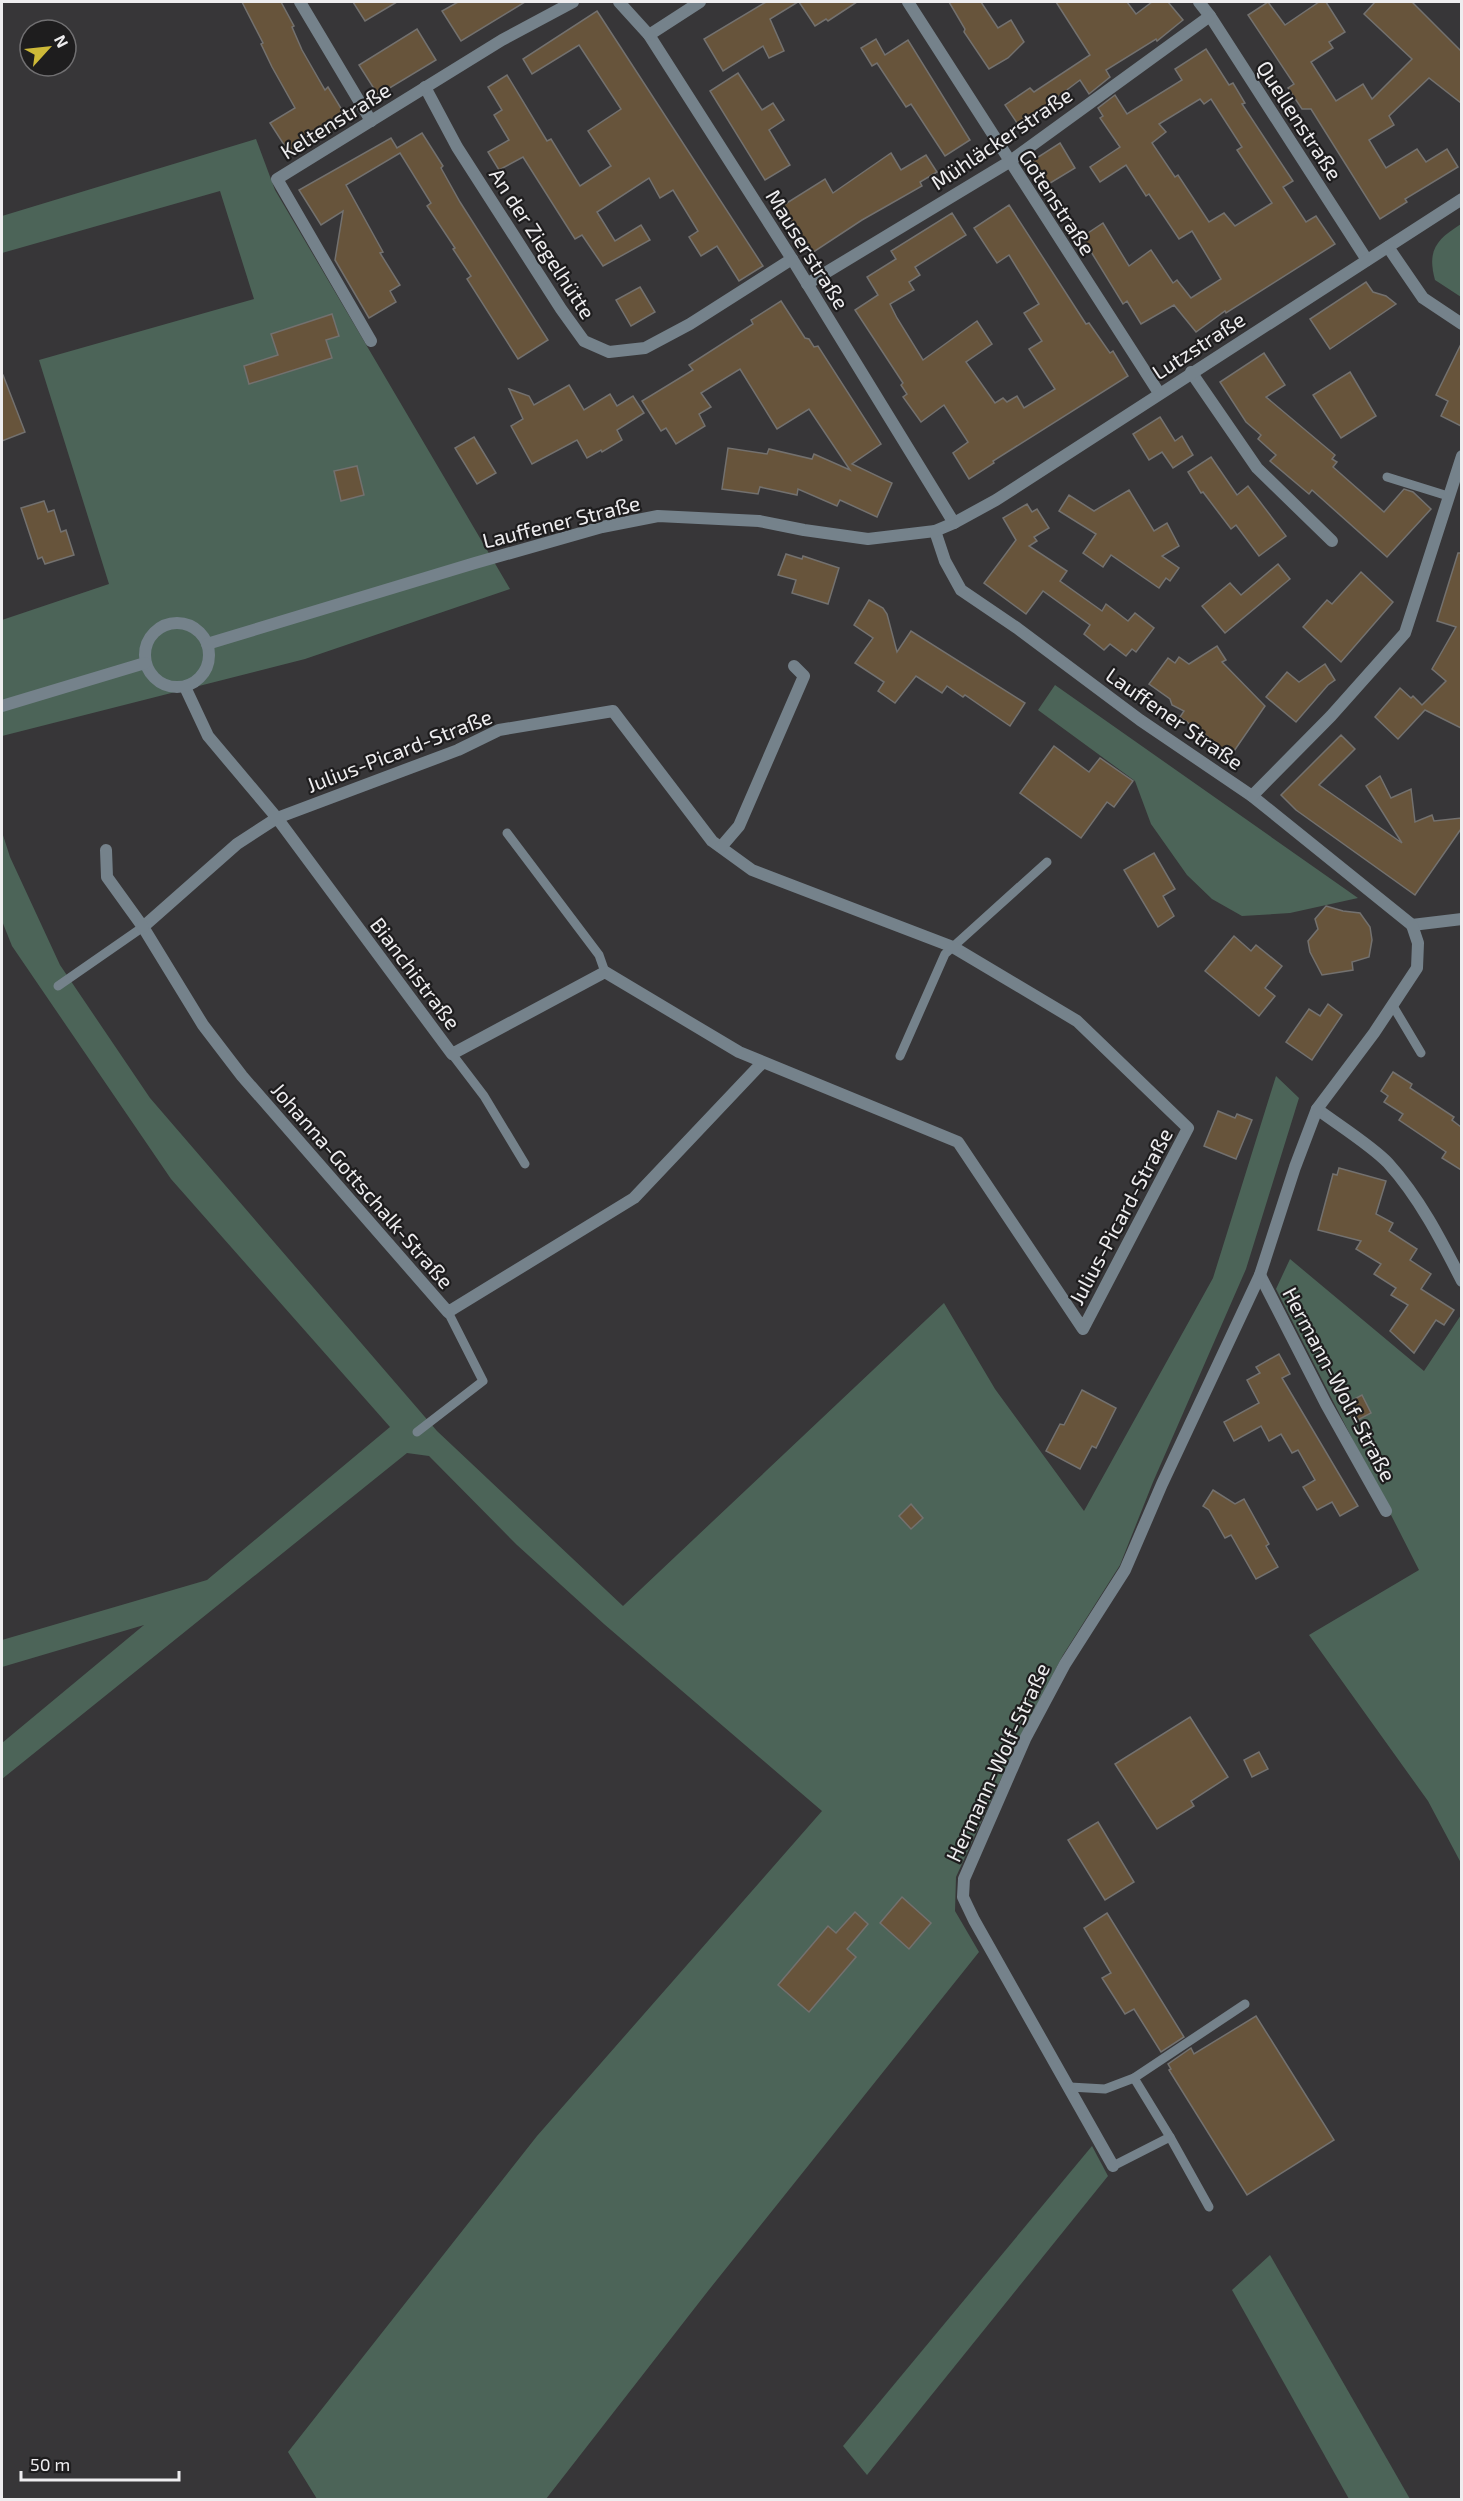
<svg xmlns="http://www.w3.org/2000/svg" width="1463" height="2501" font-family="'Exo 2',sans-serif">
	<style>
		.green { fill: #4c6458 }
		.building { fill: #67543b; stroke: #73716f; stroke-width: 1.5; fill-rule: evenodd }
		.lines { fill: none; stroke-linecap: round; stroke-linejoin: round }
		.service { stroke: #75828b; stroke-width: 9 }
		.minor { stroke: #75828b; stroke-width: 12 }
		.tertiary { stroke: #75828b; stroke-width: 12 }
		.labels { text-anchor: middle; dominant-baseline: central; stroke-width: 4.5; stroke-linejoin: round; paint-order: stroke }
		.street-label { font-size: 21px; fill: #eeedef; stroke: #1e1d1e }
	</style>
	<rect width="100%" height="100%" fill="#373638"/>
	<g class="green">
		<polygon points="256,139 275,190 510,589 305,659 2,736 2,620 109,584 39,360 254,299 220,191 2,253 2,216"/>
		<path d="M1461 224V297L1435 280C1427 250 1436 240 1461 224Z"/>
		<polygon points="1055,685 1358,898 1290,913 1242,916 1212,899 1187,875 1151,824 1135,781 1038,710"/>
		<polygon points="2,832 10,857 60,965 150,1098 437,1431 623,1606 944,1303 995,1389 1084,1511 1213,1278 1276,1076 1299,1098 1246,1269 1153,1482 1120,1565 1063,1655 1021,1735 956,1877 955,1911 979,1952 708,2291 546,2499 317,2499 288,2452 537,2136 822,1811 604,1624 517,1545 429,1456 407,1453 2,1779 2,1743 144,1625 2,1667 2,1640 207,1580 390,1427 171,1179 12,946 2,921"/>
		<polygon points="1290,1259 1424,1371 1461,1315 1461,1863 1428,1801 1309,1635 1419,1570 1276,1289"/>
		<polygon points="1092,2146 1108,2176 867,2475 843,2446"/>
		<polygon points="1270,2255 1410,2499 1349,2499 1232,2290"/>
	</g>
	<g class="building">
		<polygon points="242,2 281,2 294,26 292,27 302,50 325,90 328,87 347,118 290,154 270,123 295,108 272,67 261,44 263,43"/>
		<polygon points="353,2 397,2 365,21"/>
		<polygon points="458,2 525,2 461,41 442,11"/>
		<polygon points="766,2 798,2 770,19 784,51 769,58 763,46 723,71 704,39"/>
		<polygon points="799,2 857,2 828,21 826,19 815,26"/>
		<polygon points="949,2 981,2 998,28 1011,20 1024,42 1008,58 989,69 964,32 965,29"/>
		<polygon points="1056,2 1127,2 1136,14 1152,2 1168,2 1183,20 1157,41 1156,39 1106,70 1110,77 1089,94 1080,80 1019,126 1005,105 1030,88 1034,92 1090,55"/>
		<polygon points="1268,2 1285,25 1319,2 1326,2 1345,32 1329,42 1333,48 1311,62 1336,101 1363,84 1372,99 1412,59 1364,14 1375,2 1412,2 1461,51 1461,103 1429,78 1389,116 1394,125 1369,140 1386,168 1417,149 1426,162 1447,149 1458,167 1405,199 1407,202 1380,219 1311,109 1302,109 1288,88 1294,84 1248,15"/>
		<polygon points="597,11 763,266 739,281 717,246 701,256 689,237 698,231 673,190 660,198 649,178 597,212 615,241 641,225 650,240 603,266 582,235 575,239 523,157 499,170 488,152 509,140 494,115 502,110 488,87 507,75 547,141 551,139 580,186 611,166 588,131 621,109 579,45 532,74 523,59"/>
		<polygon points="417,29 436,60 378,95 359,65"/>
		<polygon points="876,39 885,55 908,40 970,140 945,156 911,104 906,107 877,63 872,66 861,48"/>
		<path d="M1206 49 1229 85 1233 83 1245 103 1242 104 1293 181 1283 187 1306 222 1316 216 1335 244 1226 313 1225 311 1196 332 1174 305 1141 324 1127 301 1123 304 1082 237 1103 223 1129 266 1151 250 1173 283 1177 280 1191 298 1221 279 1192 231 1179 239 1149 194 1146 196 1126 165 1100 182 1090 167 1120 147 1100 118 1103 116 1098 108 1115 95 1127 114 1182 80 1175 69ZM1200 99 1204 104 1211 99 1242 147 1237 150 1272 203 1235 226 1224 213 1209 222 1178 175 1175 177 1152 143 1166 132 1159 124Z"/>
		<polygon points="738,73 762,110 773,103 784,120 769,130 790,165 765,180 710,91"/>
		<polygon points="422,133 443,166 441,168 460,202 548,340 518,359 467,279 471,276 453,249 455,248 427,206 431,203 400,153 346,185 383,252 380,253 400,285 390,291 396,302 369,318 335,260 343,211 321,225 299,190 391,138 397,148"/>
		<polygon points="1060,143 1075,168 1047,185 1032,161"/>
		<polygon points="891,153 901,170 926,155 937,172 920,182 922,186 862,220 812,253 782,206 825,179 833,193"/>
		<polygon points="1009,205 1086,324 1089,323 1110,353 1113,351 1128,376 993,461 994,463 969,479 953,453 968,442 944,405 921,422 903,397 907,394 901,385 903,383 855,310 878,295 867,277 896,259 891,251 952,213 966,235 915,267 920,275 909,282 914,290 890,304 897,318 923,360 977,321 992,344 966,362 995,403 1003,398 1007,402 1017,396 1024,408 1055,389 1029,349 1042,341 1024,313 1039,304 1009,255 997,263 974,228"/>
		<polygon points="1366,282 1373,292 1386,296 1396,304 1330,349 1310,319"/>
		<polygon points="640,287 655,312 631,326 616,300"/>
		<polygon points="781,301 805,338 809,339 814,347 818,346 881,444 852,464 892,483 877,517 840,500 837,506 798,489 797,495 760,487 758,494 722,489 728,448 767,454 769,449 812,459 814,454 850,470 809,409 777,429 740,369 701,393 711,407 699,414 705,426 676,444 666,428 661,431 642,401 693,370 689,365 753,324 751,320"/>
		<polygon points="332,314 339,336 326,340 332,358 249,384 244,366 278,355 271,334"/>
		<polygon points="1461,344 1461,426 1441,416 1448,401 1436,395"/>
		<polygon points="1264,353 1285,385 1266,397 1335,455 1332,459 1337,462 1333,467 1384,512 1404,489 1413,492 1431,509 1387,557 1312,490 1309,494 1270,461 1276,455 1258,439 1261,435 1246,422 1220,382"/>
		<polygon points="1350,372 1376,416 1341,438 1313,395"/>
		<polygon points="3,375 25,432 2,441 2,375"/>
		<polygon points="569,385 584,410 610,394 617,406 633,396 644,413 617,430 622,440 602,452 601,450 587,458 577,440 532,464 511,426 523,419 509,389 529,396 534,405"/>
		<polygon points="1160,417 1175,441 1182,436 1193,455 1173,468 1162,452 1149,460 1133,434"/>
		<polygon points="474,437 496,473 477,484 455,448"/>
		<polygon points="1211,457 1237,495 1248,486 1286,536 1259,556 1236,525 1231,529 1203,492 1201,493 1188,472"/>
		<polygon points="357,466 364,495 341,501 334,471"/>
		<polygon points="1129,490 1154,531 1167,523 1179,546 1162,556 1179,568 1170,581 1166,578 1159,588 1111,555 1103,567 1083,553 1096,534 1059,511 1069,495 1094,511"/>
		<polygon points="44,501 48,512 54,510 61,532 66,530 74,555 45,564 42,557 38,559 21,508"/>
		<polygon points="1027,504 1032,512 1037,509 1049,528 1034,537 1037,541 1029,546 1067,571 1060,581 1102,611 1106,604 1128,621 1135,613 1154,628 1136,652 1132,649 1126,656 1110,644 1104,650 1084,634 1090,625 1043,591 1026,614 984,583 1016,540 1003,518"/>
		<polygon points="1458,553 1461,553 1461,728 1425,710 1398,739 1375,717 1400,688 1411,698 1413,696 1422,705 1446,681 1432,669 1456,627 1437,621"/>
		<polygon points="786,554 802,559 803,556 839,568 828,604 792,593 796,580 778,575"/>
		<polygon points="1278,564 1290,579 1225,633 1202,606 1230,583 1241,595"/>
		<polygon points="1361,572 1393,602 1341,662 1303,627 1327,600 1332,604"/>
		<polygon points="869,600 883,608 887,614 897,652 911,631 1025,703 1010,726 965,695 963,697 947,686 942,693 916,676 895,703 878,691 884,682 855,663 873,638 854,625"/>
		<polygon points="1217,646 1226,660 1222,662 1265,706 1230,757 1207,739 1208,737 1180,717 1184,711 1172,705 1170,699 1149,684 1168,658 1175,663 1179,657 1189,664"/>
		<polygon points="1325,664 1335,680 1328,685 1296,722 1266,697 1287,672 1299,682"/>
		<polygon points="1341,735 1355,749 1319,785 1402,843 1366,786 1380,776 1391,798 1411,789 1415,822 1432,815 1434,821 1461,818 1461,829 1415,895 1296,810 1281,795"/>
		<polygon points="1054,746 1089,772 1100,758 1133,781 1114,807 1107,802 1081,838 1020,793"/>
		<polygon points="1154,853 1175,889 1163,896 1174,916 1158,927 1124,870"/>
		<polygon points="1326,906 1343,911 1360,913 1370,927 1372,940 1369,957 1352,962 1353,970 1322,975 1310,952 1308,941 1318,929 1315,919"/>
		<polygon points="1234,936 1251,951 1256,945 1282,966 1265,988 1275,996 1259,1016 1205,971"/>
		<polygon points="1328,1004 1342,1015 1312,1060 1286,1042 1309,1009 1320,1016"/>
		<polygon points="1393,1072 1412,1084 1410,1088 1454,1117 1452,1120 1461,1127 1461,1170 1442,1158 1446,1152 1399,1120 1403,1114 1384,1102 1388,1096 1381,1091"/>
		<polygon points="1218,1111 1235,1118 1237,1114 1252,1120 1236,1159 1204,1146"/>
		<polygon points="1339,1168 1386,1181 1376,1214 1393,1223 1389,1231 1417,1249 1410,1260 1431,1274 1421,1289 1454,1310 1444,1325 1436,1320 1414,1353 1390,1331 1408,1305 1391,1295 1396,1288 1374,1274 1381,1264 1356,1249 1361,1241 1318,1230 1333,1174 1337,1175"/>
		<polygon points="1279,1354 1290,1374 1282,1378 1358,1506 1340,1516 1332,1502 1317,1510 1303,1487 1315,1480 1298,1450 1292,1453 1281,1434 1269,1441 1261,1426 1234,1441 1224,1422 1259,1403 1247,1380 1260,1373 1256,1367"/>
		<polygon points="1082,1390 1116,1408 1096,1448 1092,1446 1080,1469 1046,1451 1060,1424 1064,1425"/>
		<polygon points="1362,1395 1371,1413 1354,1422 1345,1404"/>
		<polygon points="1213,1490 1235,1504 1244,1499 1269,1544 1266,1546 1278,1567 1256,1579 1231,1535 1225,1538 1209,1510 1203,1506"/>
		<polygon points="911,1504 923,1518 911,1529 899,1516"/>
		<polygon points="1190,1717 1228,1777 1191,1801 1194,1806 1157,1829 1115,1764"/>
		<polygon points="1259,1752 1268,1769 1252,1777 1244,1760"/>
		<polygon points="1098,1822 1134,1882 1105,1900 1068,1840"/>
		<polygon points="902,1897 931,1923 909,1949 880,1923"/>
		<polygon points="855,1912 868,1924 847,1949 856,1957 809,2012 778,1985 828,1926 836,1933"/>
		<polygon points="1107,1913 1184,2037 1161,2052 1134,2009 1125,2014 1102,1978 1111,1973 1084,1928"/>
		<polygon points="1256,2016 1334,2140 1247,2195 1169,2070 1171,2069 1168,2064 1191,2048 1194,2054"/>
	</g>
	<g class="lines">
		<g class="service">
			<polyline points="1387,477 1448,496"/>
			<polyline points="507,833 599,955 605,972"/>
			<polyline points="58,986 143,927"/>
			<polyline points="1393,1006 1421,1053"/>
			<polyline points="452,1054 484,1096 525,1164"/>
			<polyline points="900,1056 945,954 1047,862"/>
			<polyline points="417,1432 483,1381 448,1312"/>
			<polyline points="1134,2078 1245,2004"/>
			<polyline points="1070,2087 1105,2089 1134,2078 1170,2137 1209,2207"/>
			<polyline points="1113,2166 1170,2137"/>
		</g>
		<g class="minor">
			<polyline points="300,2 371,121"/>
			<polyline points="619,2 649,35 792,259 954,523"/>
			<polyline points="908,2 1159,393"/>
			<polyline points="1199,2 1210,16 1367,260"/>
			<polyline points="649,35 700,2"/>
			<polyline points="425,87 457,147 561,309 584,341 609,352 645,348 690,324 792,259"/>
			<polyline points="1388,247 1423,298 1462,324"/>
			<polyline points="807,284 1009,162 1210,16"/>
			<polyline points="371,341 277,179 502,40 573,2"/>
			<polyline points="1191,372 1257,468 1332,541"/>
			<polyline points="935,531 945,561 961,590 1017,628 1140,720 1252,796 1412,925"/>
			<polyline points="185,687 208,736 277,818 452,1054 605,972 739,1052 958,1142 1083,1329 1188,1128 1077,1021 953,947 752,870 712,841 613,711 499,730 458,750 277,818 237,844 143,927 203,1025 242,1076 448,1312 634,1198 762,1063"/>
			<polyline points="1252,796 1331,716 1405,633 1462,456"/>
			<polyline points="721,847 739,826 804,676 794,666"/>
			<polyline points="106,850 107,877 143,927"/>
			<polyline points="1412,925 1462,919"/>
			<path d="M1317 1109C1337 1124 1372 1146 1388 1163 1419 1197 1441 1240 1462 1281"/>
			<polyline points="1260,1275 1326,1404 1386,1511"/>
			<polyline points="1113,2166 974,1920 963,1897 964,1879 1025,1739 1065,1664 1125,1570 1162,1484 1260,1275 1295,1167 1317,1109 1374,1033 1417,968 1418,943 1412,925"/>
		</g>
		<g class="tertiary">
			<circle cx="177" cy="655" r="32"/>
			<polyline points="207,644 475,563 602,527 658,516 759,521 804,530 868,539 935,531 954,523 996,500 1462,199"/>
			<polyline points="2,706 145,663"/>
		</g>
	</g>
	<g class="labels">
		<g class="street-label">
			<text transform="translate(335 120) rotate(-32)">Keltenstraße</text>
			<text transform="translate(1300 120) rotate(57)">Quellenstraße</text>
			<text transform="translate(1001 138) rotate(-34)">Mühläckerstraße</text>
			<text transform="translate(1058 202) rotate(57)">Gotenstraße</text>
			<text transform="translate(543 243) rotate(57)">An der Ziegelhütte</text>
			<text transform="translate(808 249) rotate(58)">Mauserstraße</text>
			<text transform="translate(1198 345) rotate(-33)">Lutzstraße</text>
			<text transform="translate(561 521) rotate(-14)">Lauffener Straße</text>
			<text transform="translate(1175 718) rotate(35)">Lauffener Straße</text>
			<text transform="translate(399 750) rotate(-21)">Julius-Picard-Straße</text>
			<text transform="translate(416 973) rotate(53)">Bianchistraße</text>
			<text transform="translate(363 1185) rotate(49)">Johanna-Gottschalk-Straße</text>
			<text transform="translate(1120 1216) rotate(-62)">Julius-Picard-Straße</text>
			<text transform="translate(1340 1384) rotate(62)">Hermann-Wolf-Straße</text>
			<text transform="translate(997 1762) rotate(-65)">Hermann-Wolf-Straße</text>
		</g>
	</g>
	<rect width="1463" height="2501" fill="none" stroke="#eeedef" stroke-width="6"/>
	<g transform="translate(48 48) rotate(63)"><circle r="28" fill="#1e1d1e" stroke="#717072" stroke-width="1.5"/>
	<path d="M0-4.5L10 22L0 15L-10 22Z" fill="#cdb938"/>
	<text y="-9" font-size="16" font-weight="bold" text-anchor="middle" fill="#eeedef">N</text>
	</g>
	<path d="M21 2471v9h158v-9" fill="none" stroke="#eeedef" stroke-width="3"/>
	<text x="30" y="2471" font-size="18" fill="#eeedef" stroke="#1e1d1e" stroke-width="4.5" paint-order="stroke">50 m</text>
</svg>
